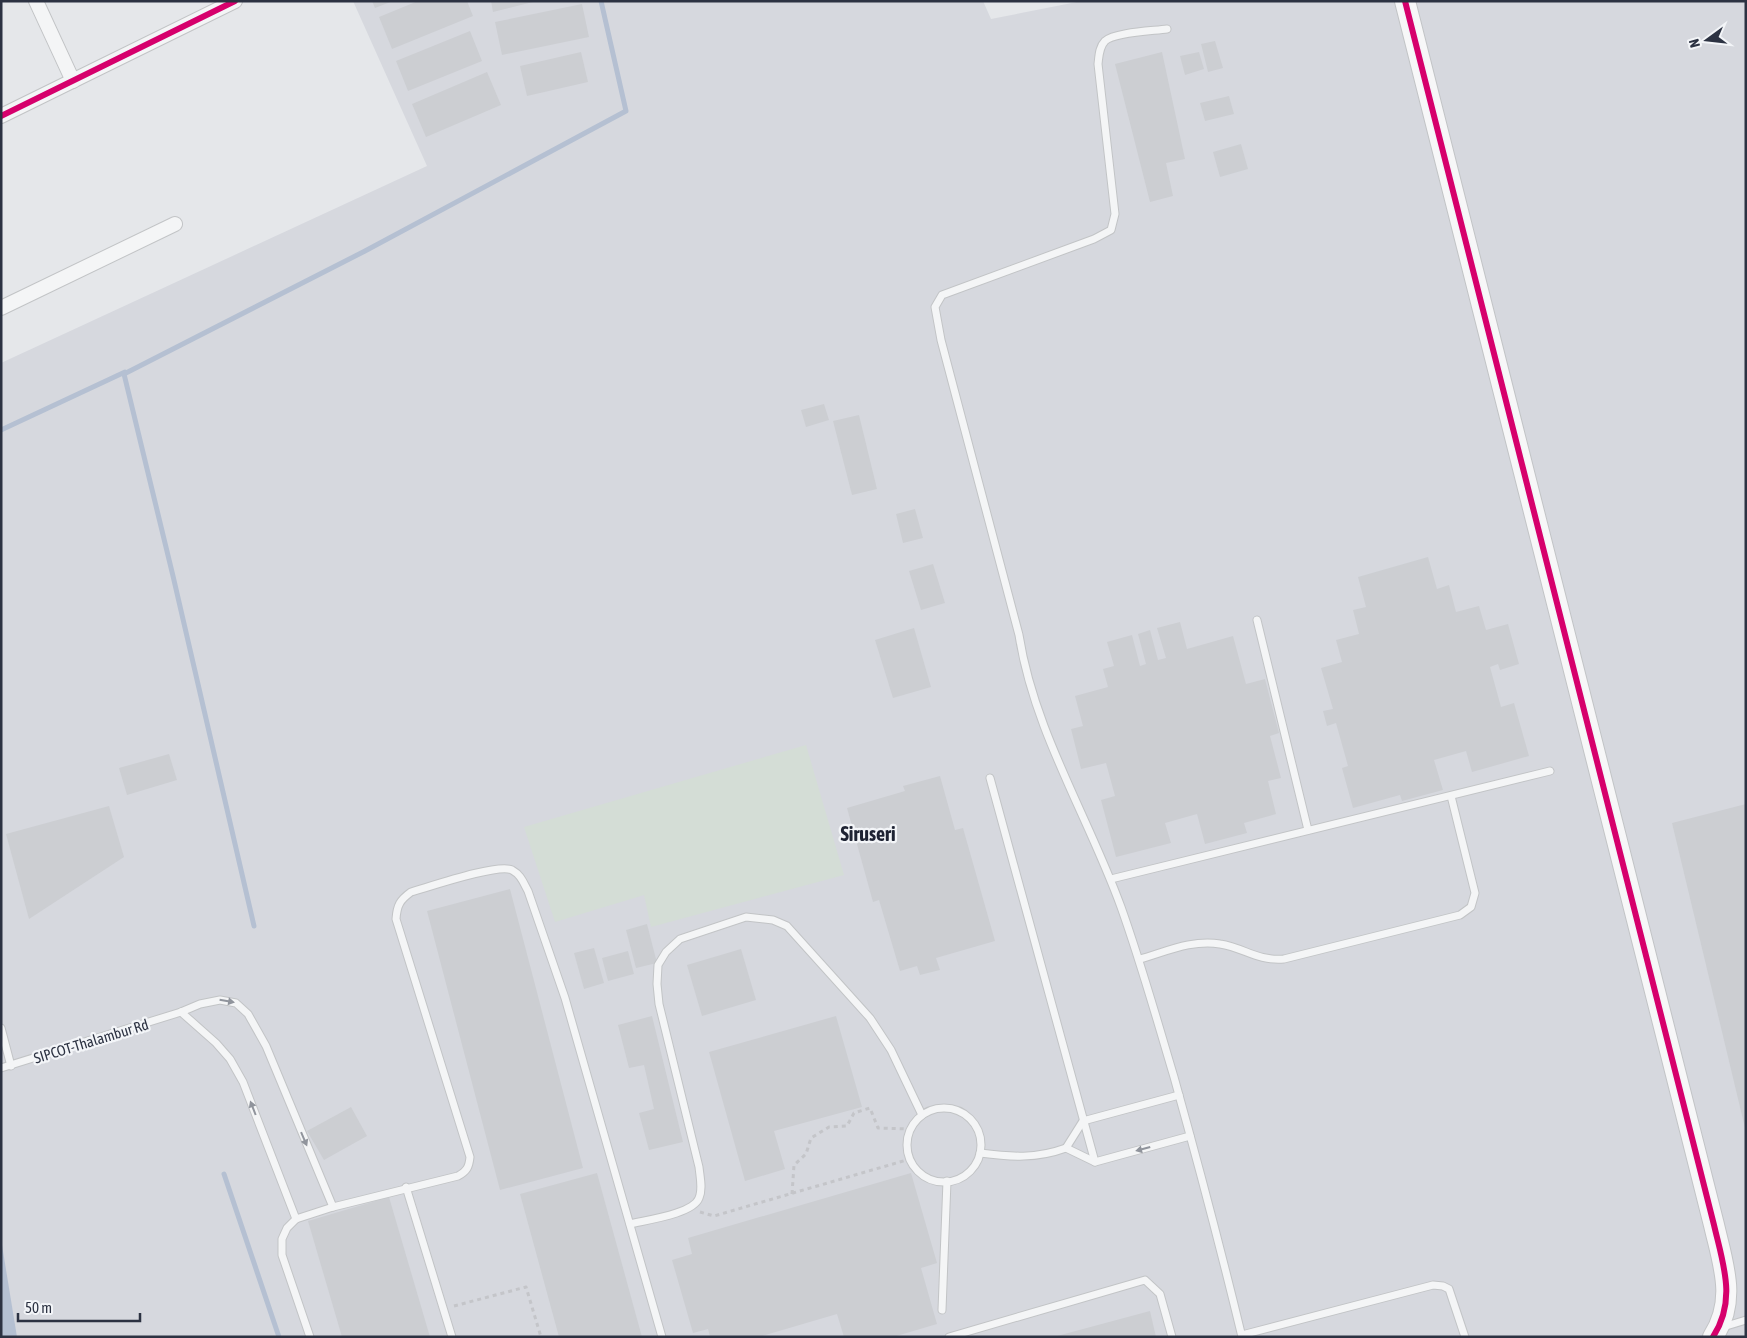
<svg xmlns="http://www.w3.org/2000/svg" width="1747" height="1338" font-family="'Asap Condensed',sans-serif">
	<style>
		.built { fill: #d6d8de }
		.green { fill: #d4ddd6 }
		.water { fill: #b5c0d2 }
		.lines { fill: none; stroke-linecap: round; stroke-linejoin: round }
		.stream { stroke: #b5c0d2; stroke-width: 5 }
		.building { fill: #ccced2 }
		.lane-casing { stroke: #c2c4c6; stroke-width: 9 }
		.street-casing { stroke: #c2c4c6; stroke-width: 16 }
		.secondary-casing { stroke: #c2c4c6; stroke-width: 22 }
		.path { stroke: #c4c5c9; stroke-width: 3; stroke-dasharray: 4 4; stroke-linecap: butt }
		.lane { stroke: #f4f5f6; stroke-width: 7 }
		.street { stroke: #f4f5f6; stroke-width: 14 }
		.secondary { stroke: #f7f7f8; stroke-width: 20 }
		.cycleway-casing { stroke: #f3f5f8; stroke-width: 9 }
		.cycleway { stroke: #d6006c; stroke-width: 6 }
		.oneway { fill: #90949c }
		.labels { text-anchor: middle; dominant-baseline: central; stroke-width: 4.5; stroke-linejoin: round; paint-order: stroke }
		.street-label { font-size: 15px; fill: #2c3242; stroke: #f3f5f8 }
		.district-label { font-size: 20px; font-weight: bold; fill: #1e2333; stroke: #f3f5f8 }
	</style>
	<rect width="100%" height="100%" fill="#e5e7ea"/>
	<polygon class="built" points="353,1 983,1 991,19 1082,1 1746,1 1746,1337 1,1337 1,363 427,166"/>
	<polygon class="green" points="806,745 844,875 651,927 644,895 555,922 524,827"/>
	<polygon class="water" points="1,1239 17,1337 1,1337"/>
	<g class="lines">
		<g class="stream">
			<polyline points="1,430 125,372"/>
			<polyline points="254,926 173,576 124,374 365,251 626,111 601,1"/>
			<polyline points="224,1174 279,1337"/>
		</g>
	</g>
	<g class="building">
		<polygon points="372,1 393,1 375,8"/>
		<polygon points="418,1 467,1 473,16 392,49 379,17"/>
		<polygon points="491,1 533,1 533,2 493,12"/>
		<polygon points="582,4 589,37 502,55 495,22"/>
		<polygon points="470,31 482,61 408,91 396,61"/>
		<polygon points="1215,41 1223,68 1208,72 1201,44"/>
		<polygon points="581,52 588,82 527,96 520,66"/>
		<polygon points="1162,52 1185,159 1166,163 1173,196 1150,202 1115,64"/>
		<polygon points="1199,52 1204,69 1185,75 1180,56"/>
		<polygon points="487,72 501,105 426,137 412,104"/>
		<polygon points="1229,96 1234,114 1205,121 1200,103"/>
		<polygon points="1241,144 1248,169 1220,177 1213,152"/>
		<polygon points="824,404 829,420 806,427 801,410"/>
		<polygon points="859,415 877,489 852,495 833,421"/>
		<polygon points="915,509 923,538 903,543 896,514"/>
		<polygon points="1428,557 1437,589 1449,585 1456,612 1479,606 1486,630 1508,624 1519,664 1500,670 1498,664 1490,667 1501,707 1514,703 1529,756 1472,772 1466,751 1434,760 1443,790 1402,801 1400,795 1353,808 1342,768 1348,766 1336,723 1327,726 1323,711 1333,709 1321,668 1342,662 1336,640 1359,634 1353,610 1366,607 1358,577"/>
		<polygon points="933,564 945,603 921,610 909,571"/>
		<polygon points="1180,622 1187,649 1233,636 1246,684 1265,679 1279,733 1270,736 1281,778 1268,781 1276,814 1244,823 1247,833 1205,844 1197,814 1165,823 1171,843 1116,857 1101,800 1115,796 1106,763 1081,769 1071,729 1083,726 1075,696 1108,687 1103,669 1114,666 1107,642 1132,635 1140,666 1146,664 1138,634 1150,630 1158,660 1166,658 1157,628"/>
		<polygon points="914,628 931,687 893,698 875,640"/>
		<polygon points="169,754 177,780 127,795 119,768"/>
		<polygon points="940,776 955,830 963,828 995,941 936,958 940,970 920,975 917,966 900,971 879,900 873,902 847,808 905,791 903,786"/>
		<polygon points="1746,804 1746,1128 1745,1128 1672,823"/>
		<polygon points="109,806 124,857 29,919 6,834"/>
		<polygon points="510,889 583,1168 500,1190 427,911"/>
		<polygon points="647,924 657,963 636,968 626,930"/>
		<polygon points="594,948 604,983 584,989 574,953"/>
		<polygon points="741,949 756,1000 702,1016 687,965"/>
		<polygon points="628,951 634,974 608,981 602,958"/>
		<polygon points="652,1016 683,1142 649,1150 639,1113 654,1109 644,1065 629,1068 618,1025"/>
		<polygon points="836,1016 862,1107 774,1131 785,1169 745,1181 709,1052"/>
		<polygon points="351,1107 367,1136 324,1160 307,1131"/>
		<polygon points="597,1173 642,1337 559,1337 520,1194"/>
		<polygon points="911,1173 937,1263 921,1268 937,1324 893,1337 844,1337 837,1314 759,1337 710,1337 708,1329 693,1333 672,1260 692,1254 688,1238"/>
		<polygon points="389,1197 430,1337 342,1337 308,1221"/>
		<polygon points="1150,1311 1156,1337 1057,1337 1057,1336"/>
	</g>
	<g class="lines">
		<defs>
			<g id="lane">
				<path d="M1167 29C1153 31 1115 32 1105 41 1099 47 1099 56 1098 64L1115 214 1111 230 1094 239 942 295 935 307 941 340 1019 635C1034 731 1088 816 1121 907 1141 963 1157 1020 1174 1077 1198 1163 1221 1250 1242 1337"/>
				<polyline points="1257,620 1308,830"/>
				<polyline points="990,778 1095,1162"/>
				<polyline points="1111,879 1550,771"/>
				<path d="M1140 959C1165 952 1193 939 1220 944 1245 948 1256 961 1284 959L1460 915 1471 907 1475 893 1451 796"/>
				<polyline points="181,1012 216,1043 230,1059 243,1082 296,1219"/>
				<polyline points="1,1028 11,1066"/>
				<polyline points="1,1068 181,1012 200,1004 220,1000 236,1003 248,1014 266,1046 333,1207"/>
				<polyline points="1179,1095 1083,1121 1066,1148 1095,1162 1190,1136"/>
				<circle cx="944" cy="1145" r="37"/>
				<path d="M980 1153C1011 1157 1036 1159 1066 1148"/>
				<polyline points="406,1187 452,1337"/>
				<path d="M630 1224C646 1220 693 1214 699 1198 703 1189 700 1177 699 1167L659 1004 657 984 658 965 666 952 680 939 746 917 773 920 787 926 870 1018 891 1050 922 1115"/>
				<polyline points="942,1310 947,1181"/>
				<polyline points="1723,1327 1746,1320"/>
				<polyline points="1242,1335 1433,1285 1443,1286 1449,1289 1465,1337"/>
				<path d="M310 1337 282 1255V1239L287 1228 296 1219 333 1207 458 1176C467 1171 469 1167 470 1157L396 919C397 905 400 900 411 892 429 887 498 863 512 870 521 875 523 882 528 891L565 998 662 1337"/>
				<polyline points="949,1337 1145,1280 1160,1294 1172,1337"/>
			</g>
			<g id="street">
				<polyline points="36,1 73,81"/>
				<polyline points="1,116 235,1"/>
				<polyline points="1,308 175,224"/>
			</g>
			<path id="secondary" d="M1405 1 1714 1225C1723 1264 1737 1300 1713 1337"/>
		</defs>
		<use href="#lane" class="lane-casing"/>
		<use href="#street" class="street-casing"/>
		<use href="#secondary" class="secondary-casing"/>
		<g class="path">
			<polyline points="792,1194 794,1165 806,1154 811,1138 829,1127 847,1126 854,1113 870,1108 878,1128 911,1129"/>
			<polyline points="700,1212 714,1216 910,1159"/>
			<polyline points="454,1306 526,1287 541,1337"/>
		</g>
		<use href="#lane" class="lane"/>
		<use href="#street" class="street"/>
		<use href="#secondary" class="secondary"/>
		<defs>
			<g id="cycleway">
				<path d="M1405 1 1714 1225C1723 1264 1737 1300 1713 1337"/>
				<polyline points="1,116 235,1"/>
			</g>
		</defs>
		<use href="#cycleway" class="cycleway-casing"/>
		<use href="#cycleway" class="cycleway"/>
	</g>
	<defs><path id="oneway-solid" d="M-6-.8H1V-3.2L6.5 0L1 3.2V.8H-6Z" transform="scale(1.25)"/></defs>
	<g class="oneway">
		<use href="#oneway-solid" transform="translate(227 1001) rotate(10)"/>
		<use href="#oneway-solid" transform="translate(253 1108) rotate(-111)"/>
		<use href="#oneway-solid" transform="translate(304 1139) rotate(67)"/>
		<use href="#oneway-solid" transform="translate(1143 1149) rotate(165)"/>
	</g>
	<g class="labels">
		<g class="street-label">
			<text transform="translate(91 1041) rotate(-17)">SIPCOT-Thalambur Rd</text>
		</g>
		<g class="district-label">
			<text x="868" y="833">Siruseri</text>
		</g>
	</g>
	<rect width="1747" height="1338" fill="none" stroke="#2c3242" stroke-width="5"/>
	<g transform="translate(1707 40) rotate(255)" stroke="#f3f5f8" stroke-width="4" paint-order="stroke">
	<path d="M0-4L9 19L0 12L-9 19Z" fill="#2c3242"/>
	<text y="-8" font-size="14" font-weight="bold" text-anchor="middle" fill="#2c3242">N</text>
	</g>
	<path d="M18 1313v8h122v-8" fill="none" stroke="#2c3242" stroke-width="2.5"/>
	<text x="25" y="1313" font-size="15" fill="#2c3242" stroke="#f3f5f8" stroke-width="4" paint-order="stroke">50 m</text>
</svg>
